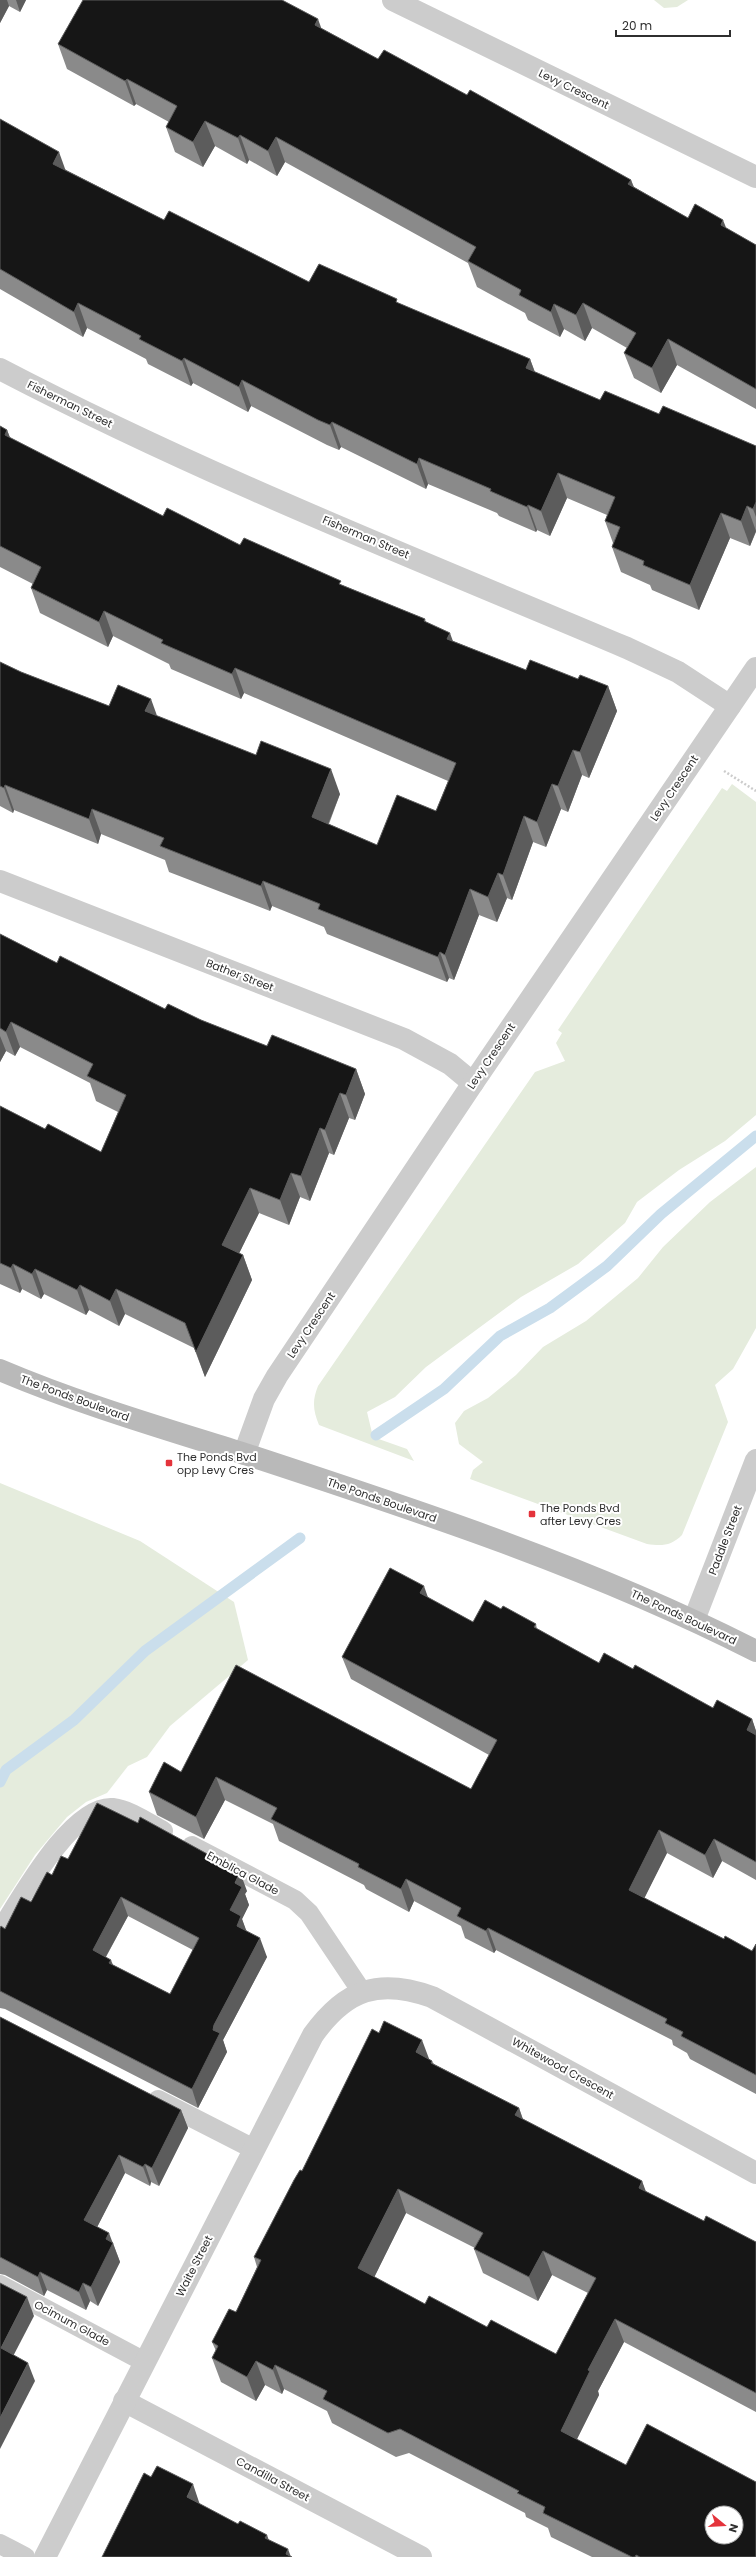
<svg xmlns="http://www.w3.org/2000/svg" width="756" height="2557" font-family="Poppins,sans-serif">
	<style>
		.green { fill: #e5ecdd }
		.lines { fill: none; stroke-linecap: round; stroke-linejoin: round }
		.stream { stroke: #cadeec; stroke-width: 11 }
		.path { stroke: #ccc; stroke-width: 2.5; stroke-dasharray: 2 2; stroke-linecap: butt }
		.lane { stroke: #ccc; stroke-width: 20 }
		.street { stroke: #ccc; stroke-width: 22 }
		.secondary { stroke: #b9b9b9; stroke-width: 22 }
		.wall { fill: #8a8a8a; fill-rule: evenodd }
		.shaded-wall { fill: #5c5c5c }
		.building { fill: #161616; stroke: #5c5c5c; fill-rule: evenodd }
		.poi-dot { fill: #e4333b; stroke: #fff; stroke-width: 1.5 }
		.labels { text-anchor: middle; dominant-baseline: central; stroke-width: 4; stroke-linejoin: round; paint-order: stroke }
		.street-label { font-size: 11px; fill: #2f2f2f; stroke: #fff }
		.poi-label { font-size: 11px; fill: #2f2f2f; stroke: #fff; text-anchor: start }
	</style>
	<rect width="100%" height="100%" fill="#fff"/>
	<g class="green">
		<polygon points="654,0 688,0 677,7 664,8"/>
		<path d="M732 784 756 802V1115L725 1141 679 1170 637 1202 625 1223 578 1264 521 1297 426 1367 395 1397 367 1412 373 1437 407 1449 414 1461 319 1425C313 1410 312 1401 318 1386L535 1072 565 1061 556 1043 562 1033 558 1030 722 788 727 791Z"/>
		<path d="M756 1167V1328L733 1369 715 1385 728 1422 682 1535C671 1546 662 1546 647 1544L470 1479 473 1470 483 1462 459 1444 455 1423 464 1411 488 1398 516 1375 543 1347 586 1321 638 1278 663 1247 710 1202Z"/>
		<polygon points="0,1483 140,1541 234,1602 248,1660 170,1726 147,1757 128,1766 107,1793 86,1802 67,1817 35,1855 0,1909"/>
	</g>
	<g class="lines">
		<g class="stream">
			<polyline points="376,1435 444,1389 500,1336 550,1308 607,1266 661,1214 756,1136"/>
			<polyline points="0,1782 6,1770 74,1720 145,1651 300,1538"/>
		</g>
		<polyline class="path" points="724,771 756,791"/>
		<g class="lane">
			<polyline points="192,1846 295,1900 309,1913 362,1992"/>
			<path d="M0 1931C20 1900 72 1804 113 1808 130 1810 148 1823 163 1831"/>
			<polyline points="158,2100 254,2149"/>
			<polyline points="0,2285 145,2362"/>
			<polyline points="0,2544 25,2557"/>
		</g>
		<g class="street">
			<polyline points="393,0 756,177"/>
			<path d="M0 369C203 475 417 559 627 648L678 672 730 706"/>
			<polyline points="0,881 404,1039 450,1064 473,1083"/>
			<polyline points="244,1454 264,1399 277,1376 473,1083 756,668"/>
			<polyline points="694,1620 756,1460"/>
			<polyline points="124,2401 421,2557"/>
			<path d="M45 2557 313 2035C346 1989 379 1978 432 1997L756 2173"/>
		</g>
		<path class="secondary" d="M0 1370C80 1404 163 1428 245 1454 419 1511 593 1568 756 1651"/>
	</g>
	<g class="wall">
		<polygon points="0,0 26,0 20,12 9,6 0,23"/>
		<polygon points="321,28 378,59 467,95 631,180 634,187 688,218 726,228 756,245 756,409 677,365 661,393 634,378 624,353 627,348 592,328 585,341 564,329 560,337 528,320 525,313 477,287 468,263 285,162 277,176 249,160 247,164 215,146 203,167 175,152 166,127 169,122 136,104 134,106 67,69 58,44"/>
		<polygon points="0,119 66,170 164,220 309,282 398,303 530,359 535,372 600,400 659,414 756,446 756,532 750,546 730,538 699,610 652,590 650,585 621,572 612,547 613,543 605,521 607,515 567,498 550,536 537,530 536,532 499,516 497,513 428,484 426,489 341,447 339,450 327,445 251,406 248,412 193,383 191,386 148,364 146,359 87,328 83,337 0,289"/>
		<polygon points="0,426 7,430 10,438 163,516 342,585 425,619 426,622 453,641 526,670 578,679 608,686 617,711 589,778 582,775 568,812 561,809 546,847 533,842 512,900 507,898 497,922 479,915 454,980 449,978 447,982 327,934 324,927 272,906 270,911 169,872 165,860 101,834 98,844 14,810 13,813 0,806 0,662 21,672 109,706 157,716 340,794 329,824 377,845 436,811 448,781 244,693 241,699 171,669 169,664 113,636 108,647 40,613 31,588 33,584 0,567"/>
		<polygon points="0,934 57,963 165,1009 201,1020 267,1046 356,1069 365,1094 355,1120 349,1118 334,1155 329,1153 310,1201 300,1197 289,1225 259,1213 239,1253 243,1255 252,1280 205,1377 194,1348 125,1314 119,1326 89,1310 86,1315 44,1294 41,1299 22,1289 20,1293 0,1284 0,1106 45,1129 101,1152 118,1112 96,1101 90,1083 20,1047 15,1056 6,1051 0,1062"/>
		<polygon points="428,1598 473,1622 501,1609 536,1624 537,1629 599,1663 633,1669 713,1708 752,1719 756,1731 756,1880 722,1861 713,1878 667,1853 644,1898 724,1939 752,1951 756,1944 756,2094 690,2059 687,2053 673,2045 672,2040 496,1950 494,1953 465,1938 461,1926 414,1901 409,1912 366,1889 364,1885 279,1841 273,1824 225,1800 204,1839 157,1815 149,1792 181,1772 471,1789 489,1755 351,1679 342,1657"/>
		<path d="M68 1859 247 1891 245 1894 249 1905 242 1919 246 1931 267 1957 223 2040 227 2052 198 2108 5 2009 0 2008V1928L5 1929 31 1902 52 1875ZM128 1916 193 1950 170 1994 113 1965 106 1957Z"/>
		<polygon points="0,2017 181,2110 188,2128 159,2186 151,2182 150,2186 125,2173 97,2227 113,2243 120,2262 98,2306 90,2301 86,2310 47,2290 44,2296 5,2275 0,2274"/>
		<path d="M429 2059 432 2061 434 2064 519 2108 523 2119 642 2181 645 2191 704 2221 756 2242V2412L624 2342 598 2391 599 2395 577 2439 756 2557H592L551 2537 548 2528 526 2517 525 2513 409 2453 396 2457 332 2423 327 2411 284 2389 282 2394 265 2385 256 2401 221 2382 212 2358 216 2351 212 2342 236 2312 257 2267 254 2257 302 2171ZM406 2213 475 2248 474 2249 483 2273 538 2301 552 2275 588 2293 556 2354 487 2327 425 2304 374 2277Z"/>
	</g>
	<g class="shaded-wall">
		<polygon points="0,0 7,0 9,6 0,23"/>
		<polygon points="16,0 26,0 20,12"/>
		<polygon points="318,19 327,44 315,25"/>
		<polygon points="127,79 136,104 134,106 125,81"/>
		<polygon points="205,121 215,146 203,167 193,142"/>
		<polygon points="240,135 249,160 247,164 238,138"/>
		<polygon points="276,137 285,162 277,176 268,151"/>
		<polygon points="59,152 68,177 53,164"/>
		<polygon points="631,180 640,205 628,184"/>
		<polygon points="723,220 733,245 721,225"/>
		<polygon points="78,303 87,328 83,337 74,312"/>
		<polygon points="583,303 592,328 585,341 576,315"/>
		<polygon points="554,304 564,329 560,337 551,312"/>
		<polygon points="668,339 677,365 661,393 652,368"/>
		<polygon points="184,358 193,383 191,386 182,361"/>
		<polygon points="530,359 539,384 526,368"/>
		<polygon points="242,380 251,406 248,412 239,387"/>
		<polygon points="332,422 341,447 339,450 330,425"/>
		<polygon points="7,430 17,455 5,435"/>
		<polygon points="419,458 428,484 426,489 417,464"/>
		<polygon points="558,473 567,498 550,536 541,511"/>
		<polygon points="756,502 756,517 753,509"/>
		<polygon points="528,505 537,530 536,532 527,507"/>
		<polygon points="747,506 756,531 750,546 741,521"/>
		<polygon points="721,513 730,538 699,610 690,585"/>
		<polygon points="104,611 113,636 108,647 99,622"/>
		<polygon points="450,633 459,658 447,639"/>
		<polygon points="235,668 244,693 241,699 232,674"/>
		<polygon points="608,686 617,711 589,778 580,752"/>
		<polygon points="151,699 160,724 145,711"/>
		<polygon points="573,750 582,775 568,812 558,786"/>
		<polygon points="331,769 340,794 321,842 312,817"/>
		<polygon points="552,784 561,809 546,847 537,822"/>
		<polygon points="5,785 14,810 13,813 4,788"/>
		<polygon points="92,809 101,834 98,844 89,819"/>
		<polygon points="524,816 533,842 512,900 503,875"/>
		<polygon points="498,873 507,898 497,922 488,897"/>
		<polygon points="263,881 272,906 270,911 261,886"/>
		<polygon points="470,889 479,915 454,980 445,955"/>
		<polygon points="440,952 449,978 447,982 438,957"/>
		<polygon points="11,1022 20,1047 15,1056 6,1032"/>
		<polygon points="0,1036 6,1051 0,1062"/>
		<polygon points="356,1069 365,1094 355,1120 346,1095"/>
		<polygon points="340,1093 349,1118 334,1155 325,1130"/>
		<polygon points="320,1128 329,1153 310,1201 301,1176"/>
		<polygon points="291,1173 300,1197 289,1225 280,1200"/>
		<polygon points="250,1188 259,1213 231,1270 222,1245"/>
		<polygon points="243,1255 252,1280 205,1377 196,1352"/>
		<polygon points="13,1264 22,1289 20,1293 11,1268"/>
		<polygon points="35,1269 44,1294 41,1299 32,1274"/>
		<polygon points="80,1285 89,1310 86,1315 77,1290"/>
		<polygon points="116,1289 125,1314 119,1326 110,1301"/>
		<polygon points="424,1586 432,1609 420,1593"/>
		<polygon points="752,1719 756,1731 756,1750 747,1730"/>
		<polygon points="216,1777 225,1800 204,1839 196,1817"/>
		<polygon points="659,1830 667,1853 637,1913 629,1890"/>
		<polygon points="714,1839 722,1861 713,1878 705,1855"/>
		<polygon points="240,1872 247,1891 245,1894 249,1905 242,1919 248,1935 243,1944 230,1910 235,1883"/>
		<polygon points="406,1879 414,1901 409,1912 401,1889"/>
		<polygon points="121,1897 128,1916 99,1969 93,1950"/>
		<polygon points="488,1928 496,1950 494,1953 486,1931"/>
		<polygon points="260,1938 267,1957 223,2040 227,2052 198,2108 192,2089 214,2025"/>
		<polygon points="111,1960 118,1978 109,1963"/>
		<polygon points="422,2040 431,2064 416,2052"/>
		<polygon points="519,2108 527,2132 515,2115"/>
		<polygon points="181,2110 188,2128 159,2186 152,2168"/>
		<polygon points="119,2155 125,2173 91,2239 84,2220"/>
		<polygon points="145,2164 151,2182 150,2186 143,2167"/>
		<polygon points="642,2181 651,2205 639,2188"/>
		<polygon points="398,2189 406,2213 367,2292 358,2268"/>
		<polygon points="109,2233 120,2262 98,2306 91,2287 106,2239"/>
		<polygon points="543,2251 552,2275 538,2301 529,2277"/>
		<polygon points="40,2272 47,2290 44,2296 38,2277"/>
		<polygon points="83,2283 90,2301 86,2310 79,2292"/>
		<polygon points="27,2297 34,2316 8,2366 1,2348"/>
		<polygon points="615,2319 624,2342 598,2391 599,2395 569,2455 561,2431 588,2370"/>
		<polygon points="256,2361 265,2385 256,2401 247,2377"/>
		<polygon points="28,2363 35,2381 0,2449 0,2418"/>
		<polygon points="275,2365 284,2389 282,2394 273,2370"/>
		<polygon points="193,2484 201,2508 187,2497"/>
		<polygon points="267,2535 275,2557 265,2538"/>
		<polygon points="288,2549 291,2557 286,2554"/>
	</g>
	<g class="building">
		<polygon points="83,0 282,0 318,19 315,25 378,59 384,50 467,95 470,90 631,180 628,184 688,218 695,204 723,220 721,225 756,245 756,389 668,339 652,368 624,353 636,333 583,303 576,315 554,304 551,312 519,295 521,290 468,261 476,247 276,137 268,151 240,135 238,138 205,121 193,142 166,127 177,106 127,79 125,81 58,44"/>
		<polygon points="0,119 59,152 53,164 164,220 169,211 309,282 319,264 397,299 396,302 530,359 526,368 600,400 605,391 659,414 663,406 756,446 756,502 753,509 747,506 741,521 721,513 690,585 643,565 644,561 612,547 620,527 605,521 615,497 558,473 541,511 528,505 527,507 490,491 491,489 419,458 417,464 332,422 330,425 318,420 242,380 239,387 184,358 182,361 139,339 141,336 78,303 74,312 0,269"/>
		<polygon points="0,426 7,430 5,435 163,516 167,508 240,545 244,538 341,581 339,584 425,619 424,621 450,633 447,639 526,670 530,660 578,679 580,675 608,686 580,752 573,750 558,786 552,784 537,822 524,816 503,875 498,873 488,897 470,889 445,955 440,952 438,957 318,909 320,904 263,881 261,886 160,846 164,838 92,809 89,819 5,785 4,788 0,786 0,662 21,672 109,706 118,685 151,699 145,711 256,755 261,741 331,769 312,817 377,845 397,795 436,811 456,763 235,668 232,674 161,643 163,640 104,611 99,622 31,588 41,567 0,546"/>
		<polygon points="0,934 57,963 60,956 165,1009 168,1004 201,1020 267,1046 272,1035 356,1069 346,1095 340,1093 325,1130 320,1128 301,1176 291,1173 280,1200 250,1188 222,1245 243,1255 196,1352 185,1323 116,1289 110,1301 80,1285 77,1290 35,1269 32,1274 13,1264 11,1268 0,1263 0,1106 45,1129 48,1124 101,1152 126,1095 87,1076 93,1064 11,1022 6,1032 0,1028"/>
		<polygon points="390,1568 424,1586 420,1593 473,1622 485,1600 501,1609 503,1606 536,1624 534,1627 599,1663 604,1653 633,1669 635,1665 713,1708 717,1700 752,1719 747,1730 756,1735 756,1862 714,1839 705,1855 659,1830 629,1890 724,1939 725,1936 752,1951 756,1944 756,2075 681,2036 683,2032 665,2023 667,2019 488,1928 486,1931 457,1916 461,1908 406,1879 401,1889 358,1867 359,1864 271,1819 277,1808 216,1777 196,1817 149,1792 164,1762 181,1772 236,1665 471,1789 497,1740 342,1657"/>
		<path d="M97 1803 138 1823 140 1817 240 1872 235 1883 242 1887 230 1910 241 1916 237 1926 260 1938 214 2025 213 2030 220 2033 192 2089 0 1991V1928L1 1926 5 1929 21 1897 31 1902 47 1872 52 1875 61 1856 68 1859ZM121 1897 199 1938 170 1994 109 1963 111 1960 93 1950Z"/>
		<polygon points="0,2017 181,2110 152,2168 145,2164 143,2167 119,2155 84,2220 109,2233 106,2239 113,2243 91,2287 83,2283 79,2292 40,2272 38,2277 0,2257"/>
		<path d="M384 2021 422 2040 416 2052 432 2061 431 2063 519 2108 515 2115 642 2181 639 2188 704 2221 706 2216 756 2242V2393L615 2319 588 2370 590 2371 561 2431 626 2465 647 2424 756 2482V2557H640L636 2555 635 2557H632L543 2513 545 2507 517 2493 519 2491 400 2429 388 2433 323 2399 327 2391 275 2365 273 2370 256 2361 247 2377 212 2358 218 2346 212 2342 229 2309 236 2312 261 2260 254 2257 294 2180 300 2170 302 2171 372 2029 379 2033ZM398 2189 483 2233 474 2249 529 2277 543 2251 596 2278 556 2354 491 2320 487 2327 429 2296 425 2304 358 2268ZM712 2513H736V2537H712Z"/>
		<polygon points="0,2283 27,2297 1,2348 28,2363 0,2418"/>
		<polygon points="157,2466 193,2484 187,2497 238,2524 240,2521 267,2535 265,2538 288,2549 286,2554 292,2557 102,2557 144,2473 151,2477"/>
	</g>
	<g class="poi-dot">
		<rect x="165" y="1459" width="8" height="8" rx="2"/>
		<rect x="528" y="1510" width="8" height="8" rx="2"/>
	</g>
	<g class="labels">
		<g class="street-label">
			<text transform="translate(574 89) rotate(26)">Levy Crescent</text>
			<text transform="translate(70 404) rotate(26)">Fisherman Street</text>
			<text transform="translate(366 537) rotate(23)">Fisherman Street</text>
			<text transform="translate(674 788) rotate(-56)">Levy Crescent</text>
			<text transform="translate(240 975) rotate(21)">Bather Street</text>
			<text transform="translate(491 1056) rotate(-56)">Levy Crescent</text>
			<text transform="translate(311 1325) rotate(-56)">Levy Crescent</text>
			<text transform="translate(75 1398) rotate(20)">The Ponds Boulevard</text>
			<text transform="translate(382 1500) rotate(19)">The Ponds Boulevard</text>
			<text transform="translate(725 1540) rotate(-69)">Paddle Street</text>
			<text transform="translate(684 1617) rotate(25)">The Ponds Boulevard</text>
			<text transform="translate(243 1873) rotate(28)">Emblica Glade</text>
			<text transform="translate(563 2068) rotate(29)">Whitewood Crescent</text>
			<text transform="translate(194 2266) rotate(-63)">Waite Street</text>
			<text transform="translate(72 2323) rotate(28)">Ocimum Glade</text>
			<text transform="translate(273 2479) rotate(28)">Candilla Street</text>
		</g>
		<g class="poi-label">
			<text x="177" y="1457">The Ponds Bvd<tspan x="177" dy="13">opp Levy Cres</tspan></text>
			<text x="540" y="1508">The Ponds Bvd<tspan x="540" dy="13">after Levy Cres</tspan></text>
		</g>
	</g>
	<g transform="translate(724 2525) rotate(108)"><circle r="19" fill="#ffffff" stroke="#acacac"/>
	<path d="M0-3L7 15L0 10L-7 15Z" fill="#e4333b"/>
	<text y="-6" font-size="11" font-weight="bold" text-anchor="middle" fill="#2f2f2f">N</text>
	</g>
	<path d="M616 30v6h114v-6" fill="none" stroke="#2f2f2f" stroke-width="2"/>
	<text x="622" y="30" font-size="12" fill="#2f2f2f" stroke="#ffffff" stroke-width="3" paint-order="stroke">20 m</text>
</svg>
